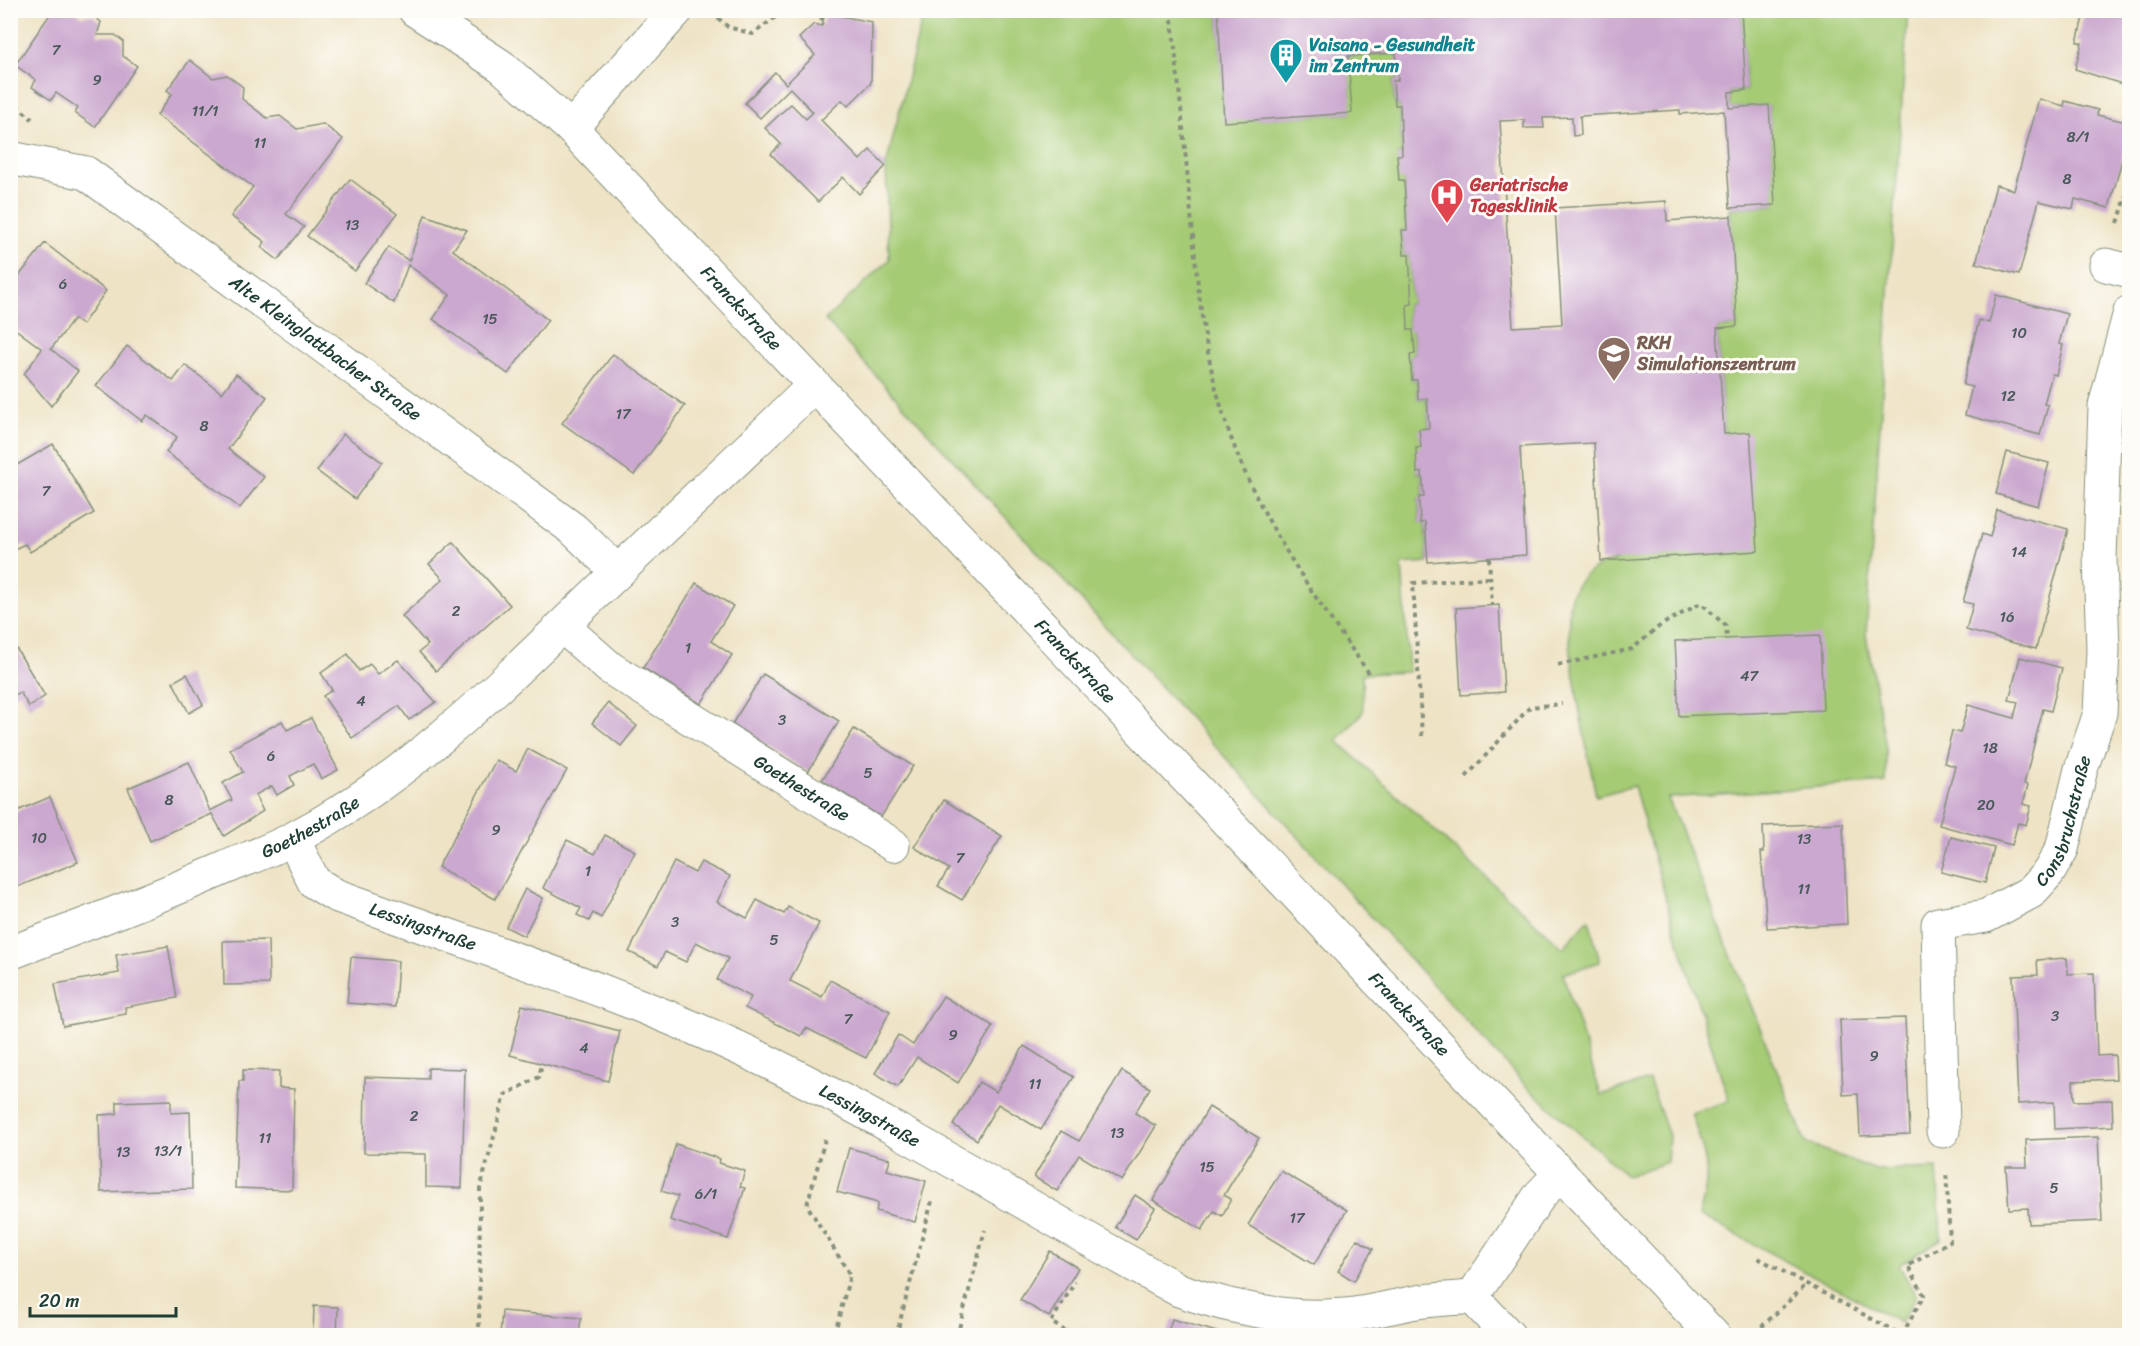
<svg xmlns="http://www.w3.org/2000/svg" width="2140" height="1346" font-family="Sriracha,sans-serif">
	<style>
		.green { fill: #a5cb75; stroke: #628454; stroke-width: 1.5 }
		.building { fill: #cba8cf }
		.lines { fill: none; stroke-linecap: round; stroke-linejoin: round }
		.minor-casing { stroke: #86907c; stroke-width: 35 }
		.path { stroke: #86907c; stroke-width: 4; stroke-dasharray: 4.5 4.5; stroke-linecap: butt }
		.minor { stroke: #fff; stroke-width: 33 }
		.labels { text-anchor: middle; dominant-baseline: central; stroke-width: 6; stroke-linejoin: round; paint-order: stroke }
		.number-label { font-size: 15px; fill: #4a585b }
		.culture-label { font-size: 18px; font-weight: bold; fill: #0d838f; stroke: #fdfcf7; text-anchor: start }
		.health-label { font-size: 18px; font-weight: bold; fill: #be3a42; stroke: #fdfcf7; text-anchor: start }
		.street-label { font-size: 18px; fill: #1f3d34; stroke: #fdfcf7 }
		.education-label { font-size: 18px; font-weight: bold; fill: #785e54; stroke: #fdfcf7; text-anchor: start }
	</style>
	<rect width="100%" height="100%" fill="#fdfcf7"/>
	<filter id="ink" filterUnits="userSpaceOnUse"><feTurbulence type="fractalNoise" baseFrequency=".0167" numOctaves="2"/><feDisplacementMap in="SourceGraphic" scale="12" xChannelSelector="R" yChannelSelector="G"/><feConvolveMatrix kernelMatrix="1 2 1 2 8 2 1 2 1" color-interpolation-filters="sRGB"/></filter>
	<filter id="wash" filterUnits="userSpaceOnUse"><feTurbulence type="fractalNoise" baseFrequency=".008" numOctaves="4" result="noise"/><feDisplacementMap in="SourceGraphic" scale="24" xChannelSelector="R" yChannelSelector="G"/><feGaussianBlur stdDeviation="1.35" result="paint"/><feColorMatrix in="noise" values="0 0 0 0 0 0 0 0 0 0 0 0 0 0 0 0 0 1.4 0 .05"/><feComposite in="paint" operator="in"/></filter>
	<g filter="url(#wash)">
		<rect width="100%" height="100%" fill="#eee3c5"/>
		<g class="green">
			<polygon points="924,11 1218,11 1225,121 1351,113 1348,56 1396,53 1398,80 1393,81 1395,105 1400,105 1402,155 1398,155 1404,180 1407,230 1402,230 1404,255 1409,255 1412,304 1407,305 1408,329 1413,330 1415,354 1410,355 1412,380 1417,380 1418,399 1427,398 1429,428 1421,447 1417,473 1422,472 1424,497 1419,498 1420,522 1425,522 1428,562 1402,564 1409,672 1362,674 1363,712 1337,741 1563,948 1589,919 1600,962 1563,974 1601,1095 1649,1080 1669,1136 1667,1162 1627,1176 1525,1085 825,320 889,260 886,166"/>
			<path d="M1741 11H1908L1866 634 1886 748V782L1668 798 1806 1143 1876 1170 1937 1168 1941 1239 1899 1265 1916 1296 1901 1323 1699 1215C1713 1172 1705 1154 1691 1113L1729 1101 1675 931 1634 786 1596 796C1589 757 1559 625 1572 594 1581 573 1598 565 1618 560L1724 434 1717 328 1737 326 1730 208 1774 205 1769 106 1729 108V92L1746 90Z"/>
		</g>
		<g id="blocks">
			<g class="building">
				<polygon points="53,10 74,10 82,16 92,15 101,22 97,35 115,35 123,41 123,56 137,66 95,127 75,113 78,108 56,93 51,100 32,87 36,80 15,65"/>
				<polygon points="1218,10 1741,10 1746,90 1729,92 1729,108 1769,105 1775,205 1730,208 1724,111 1680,114 1680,110 1580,116 1581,135 1573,136 1572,117 1543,118 1544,128 1524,128 1524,120 1500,121 1513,327 1562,324 1555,208 1666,201 1667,221 1731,216 1737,326 1717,328 1724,434 1750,432 1758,551 1601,561 1594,443 1520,447 1526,555 1428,562 1425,522 1420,523 1419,497 1424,497 1422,472 1417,473 1416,448 1421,447 1419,429 1429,428 1427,398 1418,399 1417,380 1412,380 1410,355 1415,354 1413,330 1408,330 1407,305 1412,304 1409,255 1404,255 1402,230 1407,230 1404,180 1399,180 1397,155 1402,155 1400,105 1395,105 1393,81 1398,80 1396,53 1348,56 1352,113 1224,122"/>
				<polygon points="2085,10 2130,10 2128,86 2075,69 2082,43 2077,42"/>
				<polygon points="825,13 872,22 871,83 848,106 842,100 821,120 860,160 870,150 886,166 859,194 843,177 818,202 771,154 781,144 765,128 791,104 806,119 813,112 790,88 760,118 745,103 775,72 786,84 815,55 799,38 814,24 822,26"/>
				<polygon points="190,60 213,78 227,75 243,87 242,99 267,118 280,116 297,129 323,124 343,139 286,214 304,227 278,260 261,247 265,242 231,216 253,187 157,115 172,94 167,90"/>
				<polygon points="2039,99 2064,106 2065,101 2098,110 2097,115 2130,123 2130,130 2109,208 2075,199 2073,209 2039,201 2019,275 1976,263 1996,185 2014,190"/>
				<polygon points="350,179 397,214 355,271 307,236"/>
				<polygon points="425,215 467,230 453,250 548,320 508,374 433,319 450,295 408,265 394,303 364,283 389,247 409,261"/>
				<polygon points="45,243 106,291 82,325 74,319 51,349 78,371 51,406 24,374 42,349 10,325 10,270 19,276"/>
				<polygon points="1996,295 2067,314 2059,344 2063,345 2056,375 2052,374 2044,404 2048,405 2040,435 1965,415 1972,387 1963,385 1971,352 1979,320 1989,323"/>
				<polygon points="127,346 173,381 185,365 222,393 236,374 267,397 228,449 264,477 240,508 166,452 177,437 147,415 142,421 96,386"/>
				<polygon points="613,354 685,406 634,475 562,423"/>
				<polygon points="343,434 382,462 355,499 317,471"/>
				<polygon points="53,444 94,513 30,552 25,544 10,551 10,469"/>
				<polygon points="2007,452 2049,463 2038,506 1996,494"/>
				<polygon points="1997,510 2068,529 2036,649 1966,630 1973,604 1963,602 1982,534 1990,537"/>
				<polygon points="453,542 510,605 436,671 419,652 428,645 402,616 443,579 429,564"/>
				<polygon points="696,583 733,606 711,641 732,655 701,704 643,668"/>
				<polygon points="1499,605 1504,692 1461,695 1456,608"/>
				<polygon points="1820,635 1823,710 1679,716 1675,641"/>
				<polygon points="13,643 45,696 29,707 20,692 10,698 10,644"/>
				<polygon points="348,654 359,671 370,664 378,674 398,660 436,702 409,720 399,706 352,738 323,696 332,690 321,673"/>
				<polygon points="2020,657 2062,668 2051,711 2043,709 2024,784 2028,785 2023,804 2031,806 2026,825 2018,823 2012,845 1939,825 1955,766 1944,763 1952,731 1960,733 1968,705 2014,718 2018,702 2009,700"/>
				<polygon points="187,674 203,705 189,713 173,682"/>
				<polygon points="763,674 839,721 808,772 732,724"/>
				<polygon points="608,703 637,726 621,746 592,723"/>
				<polygon points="311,718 338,770 321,779 313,764 290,776 294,785 277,795 272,786 255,795 263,811 224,836 212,814 150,841 128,788 189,762 210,811 232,800 223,783 243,772 230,749 282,721 287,730"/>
				<polygon points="854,729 913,766 881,817 822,780"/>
				<polygon points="528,749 567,770 495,899 438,867 496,760 516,771"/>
				<polygon points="50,797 78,862 10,890 10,814"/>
				<polygon points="944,800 1002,836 962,900 938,886 949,869 914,847"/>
				<polygon points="1843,823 1847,924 1767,928 1761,852 1764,852 1763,826"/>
				<polygon points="605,835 635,851 601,918 593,913 589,921 577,915 581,908 543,888 567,840 595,854"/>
				<polygon points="1951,837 1994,848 1985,883 1941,872"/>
				<polygon points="674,862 695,873 701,862 730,876 717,902 747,918 757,900 784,914 788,907 819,923 790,981 822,997 830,980 890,1011 866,1058 806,1028 801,1036 745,1008 751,997 717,980 728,958 696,942 686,962 665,952 658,966 629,952"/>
				<polygon points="525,889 543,898 524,936 506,927"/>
				<polygon points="268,940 269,984 224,985 223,941"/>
				<polygon points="168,946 177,998 125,1007 126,1014 63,1026 55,984 119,973 116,955"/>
				<polygon points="351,957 398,961 395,1007 347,1003"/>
				<polygon points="2067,958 2068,974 2094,973 2097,1056 2115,1055 2116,1079 2073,1081 2074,1101 2112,1100 2113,1126 2055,1129 2054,1102 2018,1104 2013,976 2038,975 2037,960"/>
				<polygon points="943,996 993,1026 958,1083 917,1057 898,1087 875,1073 898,1035 913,1045"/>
				<polygon points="522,1005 620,1031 608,1081 510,1055"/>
				<polygon points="1905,1018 1910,1134 1860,1136 1858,1094 1843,1095 1840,1020"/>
				<polygon points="1024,1046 1074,1077 1041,1130 998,1104 977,1140 953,1125 979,1082 996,1092"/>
				<polygon points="428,1068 465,1069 462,1188 426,1187 426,1154 364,1153 365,1077 428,1079"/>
				<polygon points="243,1070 279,1071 279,1088 294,1089 292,1190 235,1188 239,1081 243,1081"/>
				<polygon points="1122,1071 1150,1088 1135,1113 1156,1126 1122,1181 1079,1155 1057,1191 1034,1177 1061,1131 1079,1141"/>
				<polygon points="171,1100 171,1113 190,1112 192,1189 101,1192 99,1115 117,1114 117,1102"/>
				<polygon points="1209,1107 1259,1138 1224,1195 1231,1199 1222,1216 1214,1211 1202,1230 1153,1200"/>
				<polygon points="2098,1137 2102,1221 2029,1224 2028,1208 2009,1209 2006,1167 2027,1167 2026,1140"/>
				<polygon points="676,1144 720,1159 719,1163 745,1171 740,1187 745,1188 728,1239 670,1220 678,1196 661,1191"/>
				<polygon points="849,1148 890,1159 887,1170 926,1181 915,1222 876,1211 878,1203 837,1192"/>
				<polygon points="1281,1171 1347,1210 1314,1265 1248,1225"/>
				<polygon points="1135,1195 1155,1208 1136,1240 1115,1227"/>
				<polygon points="1357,1239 1373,1249 1354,1281 1338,1271"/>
				<polygon points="1050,1251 1078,1268 1049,1317 1020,1300"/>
				<polygon points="314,1306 338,1307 337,1335 313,1335"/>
				<polygon points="502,1311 581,1318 579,1335 500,1335"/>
				<polygon points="1172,1319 1227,1335 1167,1335"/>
			</g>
		</g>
	</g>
	<g filter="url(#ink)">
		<use href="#blocks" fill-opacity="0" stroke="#86907c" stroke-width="1.5"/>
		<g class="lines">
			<defs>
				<g id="minor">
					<path id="s1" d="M415 10 501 66 571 128 1714 1336"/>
					<polyline points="571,128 677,10"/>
					<path id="s2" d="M15 159 86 173 573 529 618 572"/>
					<polyline points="2106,265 2130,271"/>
					<path id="s3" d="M562 626 610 668 893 845"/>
					<path id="s4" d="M293 839 314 882 335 895C480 948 629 994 768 1062 908 1131 1041 1215 1179 1290 1233 1309 1287 1320 1345 1315 1369 1313 1393 1306 1417 1302 1435 1299 1454 1299 1472 1297"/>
					<path id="s5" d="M10 953C82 926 154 899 225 868 248 858 272 850 294 838 420 772 516 669 618 572 683 509 750 449 814 385"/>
					<path id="s6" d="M1943 1131 1938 924 1986 916 2031 892 2049 872 2062 849 2081 769 2100 713 2103 650 2100 558 2105 406 2130 312"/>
					<polyline points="1472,1297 1540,1195 1560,1174"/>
					<polyline points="1472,1297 1509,1336"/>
				</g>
			</defs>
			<use href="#minor" class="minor-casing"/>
			<g class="path">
				<polyline points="794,10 823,19"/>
				<path d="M1171 10C1178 78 1185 146 1191 214 1197 278 1202 341 1220 403 1248 505 1311 592 1371 676"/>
				<polyline points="718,18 728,27 753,34 785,10"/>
				<polyline points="10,99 32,119"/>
				<polyline points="2118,223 2130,184"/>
				<polyline points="1489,558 1492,606"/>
				<polyline points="1558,665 1632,649 1661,625 1701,603 1726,626 1727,639"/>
				<polyline points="1422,736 1413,583 1490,578"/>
				<polyline points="1466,777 1530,707 1562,704"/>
				<polyline points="825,1139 807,1205 850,1275 834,1336"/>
				<polyline points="1758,1258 1902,1335"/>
				<polyline points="1755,1333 1807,1284"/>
				<polyline points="1902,1335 1924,1295 1908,1266 1950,1241 1946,1171"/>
				<polyline points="479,1336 480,1189 505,1095 539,1077 542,1064"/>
				<polyline points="896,1336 933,1197"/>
				<polyline points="957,1336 985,1230"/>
				<polyline points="1073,1336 1051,1322 1075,1282"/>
			</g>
			<use href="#minor" class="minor"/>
		</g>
	</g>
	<defs>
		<symbol id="building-pin" viewBox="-11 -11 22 30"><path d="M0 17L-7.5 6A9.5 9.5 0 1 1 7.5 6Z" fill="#0f9aa8" stroke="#fdfcf7"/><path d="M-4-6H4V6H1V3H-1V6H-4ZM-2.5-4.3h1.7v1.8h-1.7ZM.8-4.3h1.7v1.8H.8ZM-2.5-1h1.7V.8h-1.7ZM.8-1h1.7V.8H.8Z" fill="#fff"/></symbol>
		<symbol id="hospital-pin" viewBox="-11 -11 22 30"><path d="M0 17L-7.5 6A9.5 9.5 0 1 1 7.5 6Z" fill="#e0444e" stroke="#fdfcf7"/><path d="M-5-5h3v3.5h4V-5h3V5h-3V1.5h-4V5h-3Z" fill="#fff"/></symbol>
		<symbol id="school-pin" viewBox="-11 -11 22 30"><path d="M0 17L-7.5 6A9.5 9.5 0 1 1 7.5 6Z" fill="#8d6e63" stroke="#fdfcf7"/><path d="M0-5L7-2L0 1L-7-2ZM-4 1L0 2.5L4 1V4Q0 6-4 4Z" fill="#fff"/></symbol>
	</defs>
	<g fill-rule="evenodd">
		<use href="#building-pin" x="1267" y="36" width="38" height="52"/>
		<use href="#hospital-pin" x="1428" y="176" width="38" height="52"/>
		<use href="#school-pin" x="1595" y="334" width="38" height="52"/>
	</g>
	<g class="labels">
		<g class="number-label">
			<text x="56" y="50">7</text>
			<text x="97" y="80">9</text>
			<text x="205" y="111">11/1</text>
			<text x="2078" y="137">8/1</text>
			<text x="260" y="143">11</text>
			<text x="2067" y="179">8</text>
			<text x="352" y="225">13</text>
			<text x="63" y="284">6</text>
			<text x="490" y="319">15</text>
			<text x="2019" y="333">10</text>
			<text x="2008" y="396">12</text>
			<text x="623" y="414">17</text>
			<text x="204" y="426">8</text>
			<text x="46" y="491">7</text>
			<text x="2019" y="552">14</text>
			<text x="456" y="611">2</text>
			<text x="2007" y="617">16</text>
			<text x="688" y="648">1</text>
			<text x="1749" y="676">47</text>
			<text x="361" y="701">4</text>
			<text x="782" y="720">3</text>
			<text x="1990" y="748">18</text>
			<text x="271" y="756">6</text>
			<text x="868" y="773">5</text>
			<text x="169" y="800">8</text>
			<text x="1986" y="805">20</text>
			<text x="496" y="830">9</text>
			<text x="39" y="838">10</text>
			<text x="1804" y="839">13</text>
			<text x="960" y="858">7</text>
			<text x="588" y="871">1</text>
			<text x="1804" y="889">11</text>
			<text x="675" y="922">3</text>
			<text x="774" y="940">5</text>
			<text x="2055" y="1016">3</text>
			<text x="848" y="1019">7</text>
			<text x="953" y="1035">9</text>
			<text x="584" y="1048">4</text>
			<text x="1874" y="1056">9</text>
			<text x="1035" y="1084">11</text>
			<text x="414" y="1116">2</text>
			<text x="1117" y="1133">13</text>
			<text x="265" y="1138">11</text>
			<text x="168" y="1151">13/1</text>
			<text x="123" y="1152">13</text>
			<text x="1207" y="1167">15</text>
			<text x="2054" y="1188">5</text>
			<text x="706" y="1194">6/1</text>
			<text x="1297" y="1218">17</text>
		</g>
		<g class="culture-label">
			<text x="1309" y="45">Vaisana - Gesundheit<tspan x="1309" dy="21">im Zentrum</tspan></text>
		</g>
		<g class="health-label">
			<text x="1470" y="185">Geriatrische<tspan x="1470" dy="21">Tagesklinik</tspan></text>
		</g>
		<g class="street-label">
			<text stroke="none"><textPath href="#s1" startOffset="444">Franckstraße</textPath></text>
			<text stroke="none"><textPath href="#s2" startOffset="369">Alte Kleinglattbacher Straße</textPath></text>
			<text stroke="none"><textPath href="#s1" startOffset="930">Franckstraße</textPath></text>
			<text stroke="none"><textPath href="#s3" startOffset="290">Goethestraße</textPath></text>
			<text stroke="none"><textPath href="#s6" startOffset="387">Consbruchstraße</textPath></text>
			<text stroke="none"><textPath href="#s5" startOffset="326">Goethestraße</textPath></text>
			<text stroke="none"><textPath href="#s4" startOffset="166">Lessingstraße</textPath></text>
			<text stroke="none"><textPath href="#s1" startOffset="1416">Franckstraße</textPath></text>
			<text stroke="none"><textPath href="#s4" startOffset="652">Lessingstraße</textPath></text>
		</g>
		<g class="education-label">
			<text x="1637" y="343">RKH<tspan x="1637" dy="21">Simulationszentrum</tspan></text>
		</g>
	</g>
	<rect width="2140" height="1346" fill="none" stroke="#fdfcf7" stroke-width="36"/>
	<path d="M30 1307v9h146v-9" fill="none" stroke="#1f3d34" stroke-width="3"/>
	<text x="39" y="1307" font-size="18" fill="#1f3d34" stroke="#fdfcf7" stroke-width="4.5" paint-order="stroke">20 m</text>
</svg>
